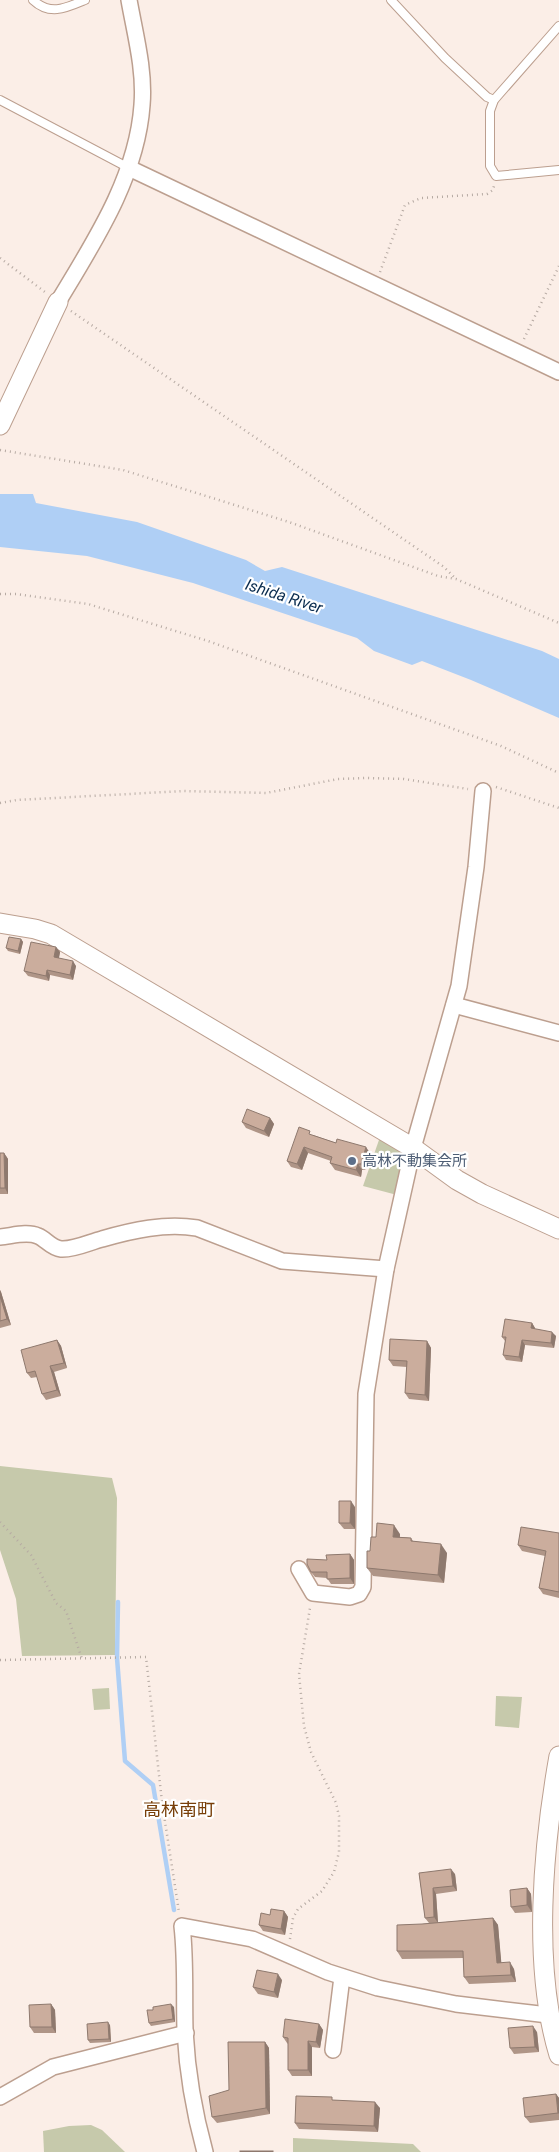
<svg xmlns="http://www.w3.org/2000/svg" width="559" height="2152" font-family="Roboto,'Noto Sans JP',sans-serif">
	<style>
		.green { fill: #c6c9ab }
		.water { fill: #afcff5 }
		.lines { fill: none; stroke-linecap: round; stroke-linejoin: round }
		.stream { stroke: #afcff5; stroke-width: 4.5 }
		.service-casing { stroke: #bc9f8f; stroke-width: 10 }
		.minor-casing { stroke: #bc9f8f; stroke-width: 18 }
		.tertiary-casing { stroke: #bc9f8f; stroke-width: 21 }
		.path { stroke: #b6aaa3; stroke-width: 2.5; stroke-dasharray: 1 4; stroke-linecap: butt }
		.service { stroke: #fff; stroke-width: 8 }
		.minor { stroke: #fff; stroke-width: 15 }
		.tertiary { stroke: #fff; stroke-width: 19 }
		.wall { fill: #af9587 }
		.shaded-wall { fill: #8e796e }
		.building { fill: #cbad9d; stroke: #8e796e }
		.service-dot { fill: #5c6f8a; stroke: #fff; stroke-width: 2 }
		.labels { text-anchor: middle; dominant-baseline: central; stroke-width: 4.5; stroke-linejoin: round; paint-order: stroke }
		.service-label { font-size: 15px; fill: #4e5e75; stroke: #fff; text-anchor: start }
		.water-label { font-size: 16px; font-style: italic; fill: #092b4e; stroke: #fff }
		.quarter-label { font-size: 18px; fill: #783f09; stroke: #fff }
	</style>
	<rect width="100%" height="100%" fill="#fbeee7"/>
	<g class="green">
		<polygon points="380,1137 407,1154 397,1195 363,1186"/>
		<polygon points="0,1466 112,1478 117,1498 115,1655 22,1656 16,1599 0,1550"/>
		<polygon points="109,1688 110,1709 94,1710 92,1689"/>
		<polygon points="496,1696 522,1697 519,1728 495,1726"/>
		<polygon points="91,2125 102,2130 125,2152 44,2152 43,2131 69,2126"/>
		<polygon points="293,2138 413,2144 421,2152 293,2152"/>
	</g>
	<polygon class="water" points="0,494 33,494 36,503 137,522 246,560 265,571 282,567 542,651 559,659 559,718 471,680 422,661 412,665 374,651 357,638 193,583 87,556 0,547"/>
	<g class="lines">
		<polyline class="stream" points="118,1602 117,1658 125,1761 153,1785 174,1910"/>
		<defs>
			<g id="service">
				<path d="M33 0C50 16 66 8 85 0"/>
				<polyline points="391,0 445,58 487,97 494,100"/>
				<polyline points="559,26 494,100 490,111 490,166 496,176 559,170"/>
				<polyline points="0,100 129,168"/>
			</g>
			<g id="minor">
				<polyline points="129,168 559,372"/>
				<path d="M58 302C94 242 137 177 142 105 145 70 135 34 129 0"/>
				<polyline points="454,1005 559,1033"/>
				<path d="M0 1237C12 1236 27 1231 38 1236 46 1239 51 1248 61 1249 74 1250 90 1242 102 1239 133 1230 165 1223 197 1228L282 1261 386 1269"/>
				<polyline points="299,1569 313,1593 350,1597 359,1594 363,1587 366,1394 386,1269 413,1148 459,986 476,867 483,791"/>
				<polyline points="333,2050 342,1977"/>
				<polyline points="0,2097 53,2067 186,2033"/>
				<path d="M205 2152C194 2112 187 2072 185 2030 184 1995 186 1960 182 1926L252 1939 328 1972 378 1988 456 2004 548 2015"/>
			</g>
			<g id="tertiary">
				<polyline points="0,425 58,302"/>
				<polyline points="0,923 35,929 51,934 413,1148 457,1180 482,1194 559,1229"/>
				<path d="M559 1756C543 1846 532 1966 559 2055"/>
			</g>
		</defs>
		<use href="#service" class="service-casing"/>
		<use href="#minor" class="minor-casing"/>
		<use href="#tertiary" class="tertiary-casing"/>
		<g class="path">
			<polyline points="0,258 45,292"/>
			<polyline points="380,272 405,205 421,198 487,194 493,190 494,186"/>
			<polyline points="71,311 444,567 455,578"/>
			<polyline points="524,339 559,266"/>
			<polyline points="0,450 123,470 289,522 438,576 456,579 559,623"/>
			<polyline points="0,594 16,594 88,604 208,641 501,746 559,773"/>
			<polyline points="496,787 559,808"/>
			<polyline points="0,803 17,800 184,791 266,793 338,779 366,778 404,779 468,789"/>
			<polyline points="0,1522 31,1555 56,1603 66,1611 82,1659"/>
			<polyline points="0,1660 146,1657 162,1802 179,1912"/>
			<polyline points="290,1939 293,1918 298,1909 322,1891 334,1872 339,1852 339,1816 336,1803 311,1752 304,1726 299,1674 310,1608"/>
		</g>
		<use href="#service" class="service"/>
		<use href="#minor" class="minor"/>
		<use href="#tertiary" class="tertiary"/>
	</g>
	<g class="wall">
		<polygon points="21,939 23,942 20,954 8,951 6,948"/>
		<polygon points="56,947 60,952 59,958 76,966 73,980 50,975 49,981 28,976 24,971"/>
		<polygon points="270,1118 274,1124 269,1137 246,1128 242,1122"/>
		<polygon points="313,1135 336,1143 370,1153 365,1170 362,1170 361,1177 335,1170 330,1163 331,1161 308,1153 302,1170 291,1167 287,1161"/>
		<polygon points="0,1153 4,1153 8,1159 8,1194 0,1194"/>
		<polygon points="0,1290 1,1292 11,1325 0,1328"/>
		<polygon points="532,1323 535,1328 535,1329 556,1336 554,1348 525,1345 522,1362 506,1360 503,1355 505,1341 502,1337"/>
		<polygon points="57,1340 61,1346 67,1368 54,1372 61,1396 46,1400 42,1394 37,1377 31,1378 27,1373"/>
		<polygon points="427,1341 431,1348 429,1401 409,1399 405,1393 407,1367 393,1366 389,1360"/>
		<polygon points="355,1507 355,1529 344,1529 339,1523"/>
		<polygon points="559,1533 559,1598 543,1594 539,1588 545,1556 522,1551 518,1545"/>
		<polygon points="400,1534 400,1537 411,1538 413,1541 447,1553 444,1583 373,1576 367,1568 370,1551 376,1537"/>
		<polygon points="350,1554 354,1560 354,1584 331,1584 327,1578 315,1577 311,1572 327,1560"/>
		<polygon points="419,1873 455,1874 457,1891 436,1894 438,1923 429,1923 425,1918"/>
		<polygon points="527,1888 531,1894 532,1912 515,1913 511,1907"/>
		<polygon points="284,1911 288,1917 285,1935 263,1931 259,1925 270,1915"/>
		<polygon points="493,1918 498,1925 501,1963 514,1969 516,1982 469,1984 464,1977 463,1958 402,1959 397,1951 422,1924"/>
		<polygon points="282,1980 278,1998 258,1994 253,1987"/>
		<polygon points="51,2004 55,2010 56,2033 34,2033 30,2027"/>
		<polygon points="174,2007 175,2022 151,2026 149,2023"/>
		<polygon points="319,2024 323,2030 320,2048 312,2047 312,2076 292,2076 288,2070 288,2044 287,2043 283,2037"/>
		<polygon points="110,2025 111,2042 90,2043 88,2040"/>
		<polygon points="537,2032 539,2052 514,2054 510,2048"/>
		<polygon points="265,2042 269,2048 270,2114 217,2123 212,2117 229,2090"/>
		<polygon points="556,2094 559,2098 559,2120 530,2123 525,2117"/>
		<polygon points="334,2100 380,2108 378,2132 299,2129 295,2123"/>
	</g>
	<g class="shaded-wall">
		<polygon points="21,939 23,942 20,954 18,951"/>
		<polygon points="56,947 60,952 58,962 54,957"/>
		<polygon points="73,961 76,966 73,980 70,975"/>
		<polygon points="47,970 50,975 49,981 46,976"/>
		<polygon points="270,1118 274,1124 269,1137 264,1131"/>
		<polygon points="304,1147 308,1153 302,1170 297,1164"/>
		<polygon points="366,1147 370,1153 365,1170 361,1164"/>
		<polygon points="4,1153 8,1159 8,1194 5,1188"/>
		<polygon points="358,1164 362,1170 361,1177 356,1170"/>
		<polygon points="0,1290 1,1292 11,1325 7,1319 0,1296"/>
		<polygon points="532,1323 535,1328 535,1333 531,1328"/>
		<polygon points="552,1332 556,1336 554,1348 551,1343"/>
		<polygon points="57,1340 61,1346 67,1368 64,1363"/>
		<polygon points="522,1340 525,1345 522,1362 519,1357"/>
		<polygon points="427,1341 431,1348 429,1401 425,1395"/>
		<polygon points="50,1366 54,1372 61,1396 57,1390"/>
		<polygon points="351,1501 355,1507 355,1529 350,1523"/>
		<polygon points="394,1525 400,1534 399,1545 393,1537"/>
		<polygon points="441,1544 447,1553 444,1583 438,1575"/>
		<polygon points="350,1554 354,1560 354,1584 350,1578"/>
		<polygon points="451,1869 455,1874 457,1891 453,1886"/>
		<polygon points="433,1888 436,1894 438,1923 434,1917"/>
		<polygon points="527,1888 531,1894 532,1912 527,1905"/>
		<polygon points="284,1911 288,1917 285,1935 281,1929"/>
		<polygon points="493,1918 498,1925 502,1970 497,1963"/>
		<polygon points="510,1962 514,1969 516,1982 511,1975"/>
		<polygon points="278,1974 282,1980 278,1998 274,1992"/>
		<polygon points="51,2004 55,2010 56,2033 52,2027"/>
		<polygon points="171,2004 174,2007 175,2022 173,2019"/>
		<polygon points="108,2022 110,2025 111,2042 109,2039"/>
		<polygon points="319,2024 323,2030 320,2048 316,2042"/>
		<polygon points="533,2026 537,2032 539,2052 535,2047"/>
		<polygon points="308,2041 312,2047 312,2076 308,2070"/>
		<polygon points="265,2042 269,2048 270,2114 266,2108"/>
		<polygon points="556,2094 559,2098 559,2114 558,2113"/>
		<polygon points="375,2102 380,2108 378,2132 374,2126"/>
	</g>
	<g class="building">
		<polygon points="9,937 21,939 18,951 6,948"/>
		<polygon points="31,942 56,947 54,957 73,961 70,975 47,970 46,976 24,971"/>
		<polygon points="247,1109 270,1118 264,1131 242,1122"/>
		<polygon points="299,1127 310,1131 309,1134 336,1143 337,1139 366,1147 361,1164 358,1164 356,1170 330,1163 332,1157 304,1147 297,1164 287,1161"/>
		<polygon points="0,1153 4,1153 5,1188 0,1188"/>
		<polygon points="0,1296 7,1319 0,1321"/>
		<polygon points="505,1319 532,1323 531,1328 552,1332 551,1343 522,1340 519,1357 503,1355 506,1337 502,1337"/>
		<polygon points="390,1339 427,1341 425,1395 405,1393 407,1361 389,1360"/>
		<polygon points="57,1340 64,1363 50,1366 57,1390 42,1394 35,1371 27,1373 21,1350"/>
		<polygon points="339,1501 351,1501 350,1523 339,1523"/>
		<polygon points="377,1523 394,1525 393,1537 411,1538 411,1541 441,1544 438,1575 367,1568 367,1551 370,1551 371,1537 376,1537"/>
		<polygon points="521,1527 559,1533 559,1592 539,1588 546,1551 518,1545"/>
		<polygon points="350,1554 350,1578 327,1579 327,1572 311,1572 307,1564 307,1559 327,1560 326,1555"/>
		<polygon points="451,1869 453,1886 433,1888 434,1917 425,1918 419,1873"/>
		<polygon points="527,1888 527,1905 511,1907 510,1890"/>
		<polygon points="271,1909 284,1911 281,1929 259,1925 261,1913 270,1915"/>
		<polygon points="493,1918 497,1963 510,1962 511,1975 464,1977 463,1951 397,1951 397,1925 422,1924"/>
		<polygon points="257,1970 278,1974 274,1992 253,1987"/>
		<polygon points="51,2004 52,2027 30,2027 29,2005"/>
		<polygon points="171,2004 173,2019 149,2023 147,2010 153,2010 153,2007"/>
		<polygon points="285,2019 319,2024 316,2042 308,2041 308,2070 288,2070 288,2038 283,2037"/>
		<polygon points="108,2022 109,2039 88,2040 87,2024"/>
		<polygon points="533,2026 535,2047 510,2048 508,2028"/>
		<polygon points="228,2042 265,2042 266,2108 212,2117 209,2096 229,2090"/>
		<polygon points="556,2094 558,2113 525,2117 523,2098"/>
		<polygon points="296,2096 332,2097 332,2100 375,2102 374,2126 295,2123"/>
		<rect x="240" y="2151" width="33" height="1"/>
	</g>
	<circle class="service-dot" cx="352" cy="1161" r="5"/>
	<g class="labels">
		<g class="service-label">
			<text x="362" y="1161">高林不動集会所</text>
		</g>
		<g class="water-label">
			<text transform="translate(284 596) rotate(18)">Ishida River</text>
		</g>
		<g class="quarter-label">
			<text x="179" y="1809">高林南町</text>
		</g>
	</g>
</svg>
